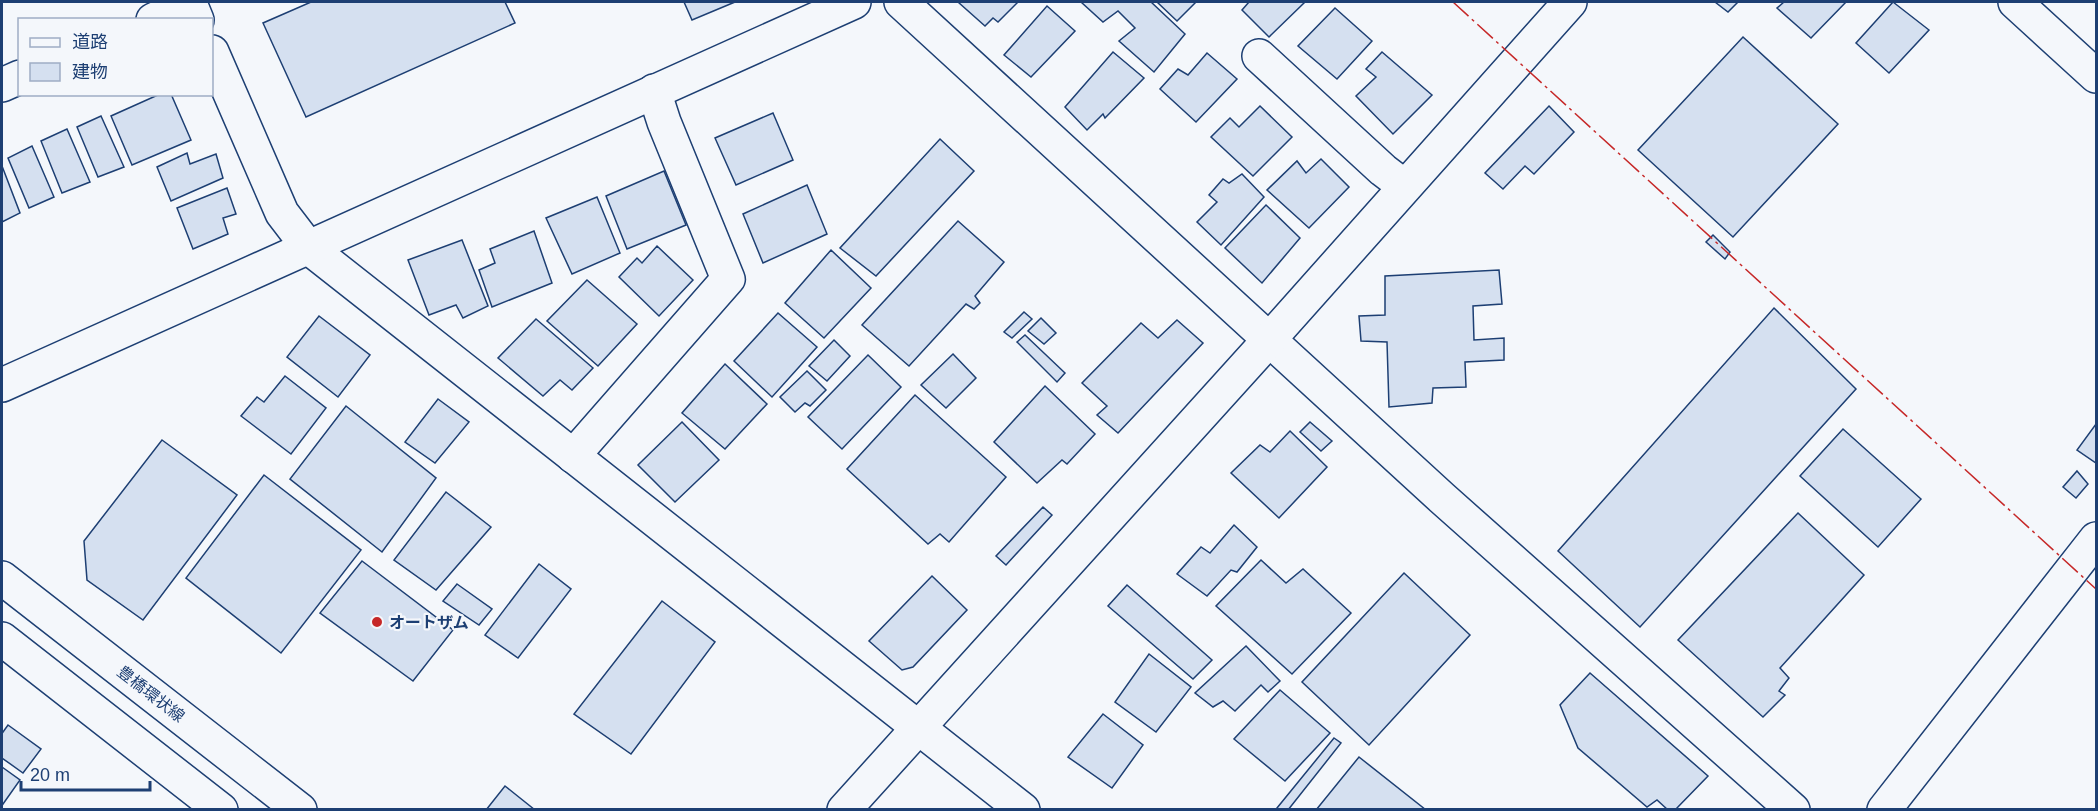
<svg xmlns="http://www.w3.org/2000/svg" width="2098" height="811" font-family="Arial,'Noto Sans JP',sans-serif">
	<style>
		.building { fill: #d5e0f0; stroke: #1d3f73; stroke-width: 1.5 }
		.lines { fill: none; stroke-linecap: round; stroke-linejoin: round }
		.minor-casing { stroke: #1d3f73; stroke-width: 36 }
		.major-casing { stroke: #1d3f73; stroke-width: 36 }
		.minor { stroke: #f4f7fb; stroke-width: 33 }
		.major { stroke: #f4f7fb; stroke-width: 33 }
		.power { stroke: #c62828; stroke-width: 1.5; stroke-dasharray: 21 4.5 3 4.5; stroke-linecap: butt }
		.poi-dot { fill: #c62828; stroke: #f4f7fb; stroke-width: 2 }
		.labels { text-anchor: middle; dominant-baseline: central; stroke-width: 4.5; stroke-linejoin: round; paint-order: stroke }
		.poi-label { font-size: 16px; font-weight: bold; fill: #1d3f73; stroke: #f4f7fb; text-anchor: start }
		.street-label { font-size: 16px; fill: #1d3f73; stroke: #f4f7fb }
	</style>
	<rect width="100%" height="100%" fill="#f4f7fb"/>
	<g class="building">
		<polygon points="311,2 505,2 515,23 306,117 263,23"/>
		<polygon points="684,2 735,2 692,20"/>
		<polygon points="958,2 1018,2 998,22 993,18 985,26"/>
		<polygon points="1081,2 1151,2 1185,34 1154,72 1119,41 1135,28 1118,11 1103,22"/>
		<polygon points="1157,2 1196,2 1177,21"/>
		<polygon points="1249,2 1305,2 1269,37 1242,10"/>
		<polygon points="1715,2 1738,2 1728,12"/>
		<polygon points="1784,2 1846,2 1811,38 1777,8"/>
		<polygon points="1893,2 1929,30 1889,73 1856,43"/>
		<polygon points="1047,6 1075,31 1031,77 1004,55"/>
		<polygon points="1335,8 1372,41 1337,79 1298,46"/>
		<polygon points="1743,37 1838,124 1733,237 1638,150"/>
		<polygon points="1113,52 1144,78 1105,118 1103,114 1087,130 1065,107"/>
		<polygon points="1382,52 1432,95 1393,134 1356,96 1376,77 1366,69"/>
		<polygon points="1207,53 1237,79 1196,122 1160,89 1178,69 1188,75"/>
		<polygon points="160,94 171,94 191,140 132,165 111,116"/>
		<polygon points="1260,106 1292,137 1253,176 1211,137 1230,118 1239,127"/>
		<polygon points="1549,106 1574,132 1534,174 1525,166 1503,189 1485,173"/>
		<polygon points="773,113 793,160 736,185 715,138"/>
		<polygon points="101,116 124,167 98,177 77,127"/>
		<polygon points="67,129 90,182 62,193 41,141"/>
		<polygon points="940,139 974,171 876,276 840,248"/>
		<polygon points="32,146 54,197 29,208 8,158"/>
		<polygon points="187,153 190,164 216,154 223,178 171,201 157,167"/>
		<polygon points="1321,159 1349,187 1309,228 1267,190 1297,161 1306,173"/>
		<polygon points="2,166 20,213 2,222"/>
		<polygon points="664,171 686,225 627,249 606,196"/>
		<polygon points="1242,174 1264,197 1221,245 1197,222 1217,202 1209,195 1223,179 1229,183"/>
		<polygon points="807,185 827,234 763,263 743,214"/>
		<polygon points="227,188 236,214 223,218 228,234 193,249 177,208"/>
		<polygon points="597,197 620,253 572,274 546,218"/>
		<polygon points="1266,205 1300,238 1262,283 1225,248"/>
		<polygon points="958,221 1004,262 975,296 980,303 974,309 966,304 909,366 862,325"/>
		<polygon points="534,231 552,283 492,307 479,270 495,263 490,249"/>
		<polygon points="1713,235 1730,252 1725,259 1706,242"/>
		<polygon points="462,240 488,306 463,318 456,305 429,315 408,260"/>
		<polygon points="657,246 693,280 659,316 619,277 637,258 642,263"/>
		<polygon points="831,250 871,288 824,338 785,303"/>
		<polygon points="1499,270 1502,304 1473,306 1474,340 1504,338 1504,360 1465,362 1466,387 1433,388 1432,403 1389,407 1387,342 1361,341 1359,316 1385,315 1385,276"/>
		<polygon points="587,280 637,324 598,366 547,321"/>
		<polygon points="1774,308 1856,389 1640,627 1558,551"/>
		<polygon points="1024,312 1032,319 1012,338 1004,332"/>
		<polygon points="778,313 817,347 772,397 734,361"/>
		<polygon points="319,316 370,355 338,397 287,357"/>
		<polygon points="1041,318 1056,333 1044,344 1028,331"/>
		<polygon points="536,319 593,368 572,390 560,380 543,396 498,358"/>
		<polygon points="1177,320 1203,343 1118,433 1097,415 1107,406 1082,383 1141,323 1158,338"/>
		<polygon points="1025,335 1065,373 1057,382 1017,342"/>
		<polygon points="834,340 850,356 827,381 809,366"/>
		<polygon points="953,354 976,378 946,408 921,385"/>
		<polygon points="868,355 901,387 842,449 808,417"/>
		<polygon points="725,364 767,404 725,449 682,413"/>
		<polygon points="807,371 826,390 810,406 805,403 795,412 780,397"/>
		<polygon points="285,376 326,408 291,454 241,416 257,397 264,402"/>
		<polygon points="1045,386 1095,434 1067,464 1062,460 1037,483 994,442"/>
		<polygon points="915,395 1006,477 949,542 940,534 928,544 847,469"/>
		<polygon points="438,399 469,422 435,463 405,442"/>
		<polygon points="346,406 436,478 382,552 290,479"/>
		<polygon points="682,422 719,460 675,502 638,465"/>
		<polygon points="1310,422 1332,441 1321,451 1300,432"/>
		<polygon points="2096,424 2096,463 2077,450"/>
		<polygon points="1843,429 1921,499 1878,547 1800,476"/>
		<polygon points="1290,431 1327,467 1279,518 1231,473 1260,445 1270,452"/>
		<polygon points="162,440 237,495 143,620 87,580 84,541"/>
		<polygon points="2077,471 2088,484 2076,498 2063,487"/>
		<polygon points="264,475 361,550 281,653 186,578"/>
		<polygon points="446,492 491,527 436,590 394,560"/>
		<polygon points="1043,507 1052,515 1006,565 996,556"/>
		<polygon points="1798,513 1864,575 1780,668 1789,678 1779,691 1785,695 1763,717 1678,640"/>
		<polygon points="1234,525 1257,547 1237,572 1231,570 1207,596 1177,574 1201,547 1210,553"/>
		<polygon points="1261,560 1286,583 1303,569 1351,613 1292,674 1216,606"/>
		<polygon points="362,561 453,630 413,681 320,613"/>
		<polygon points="539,564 571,589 518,658 485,635"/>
		<polygon points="1404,573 1470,635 1369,745 1302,682"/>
		<polygon points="932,576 967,610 913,667 902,670 869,641"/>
		<polygon points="457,584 492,609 479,625 443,601"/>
		<polygon points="1127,585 1212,660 1193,679 1108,606"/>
		<polygon points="662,601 715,642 631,754 574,714"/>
		<polygon points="1246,646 1280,681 1268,692 1261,685 1235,711 1223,701 1213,707 1195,693"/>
		<polygon points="1149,654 1191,687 1156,732 1115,702"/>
		<polygon points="1590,673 1708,776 1675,810 1668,810 1657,800 1647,807 1578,748 1560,705"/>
		<polygon points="1280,690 1330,733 1285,781 1234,739"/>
		<polygon points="1103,714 1143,745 1112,788 1068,757"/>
		<polygon points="8,725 41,749 23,773 2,758 2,731 3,732"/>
		<polygon points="1334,738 1341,743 1288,810 1279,810 1277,808"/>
		<polygon points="1359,757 1426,810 1316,810"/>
		<polygon points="2,767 20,780 3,804 2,803"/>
		<polygon points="505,786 535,810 486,810"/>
	</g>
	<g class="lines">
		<defs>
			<g id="minor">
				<polyline points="901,2 1442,498 1793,810"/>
				<polyline points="2015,2 2096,76"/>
				<polyline points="153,20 190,3 197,20"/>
				<polyline points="212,52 282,213 308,247 1023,810"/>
				<polyline points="1259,56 1383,170 1404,186"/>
				<polyline points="2,85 20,77"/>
				<polyline points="2,385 854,2"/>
				<polyline points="573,456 728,279 664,122 654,91"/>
				<polyline points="844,810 1268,341 1570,2"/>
				<polyline points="1884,810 2096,539"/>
			</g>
			<g id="major">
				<polyline points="2,578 300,810"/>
				<polyline points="2,639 221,810"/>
			</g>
		</defs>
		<use href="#minor" class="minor-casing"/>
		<use href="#major" class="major-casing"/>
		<use href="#minor" class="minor"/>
		<use href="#major" class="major"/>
		<polyline class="power" points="1453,2 2096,589"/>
	</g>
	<circle class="poi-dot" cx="377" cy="622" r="6"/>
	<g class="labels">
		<g class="poi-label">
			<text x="389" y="622">オートザム</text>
		</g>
		<g class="street-label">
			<text transform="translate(151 694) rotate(38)">豊橋環状線</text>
		</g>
	</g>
	<rect width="2098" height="811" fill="none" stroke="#1d3f73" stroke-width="6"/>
	<rect x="18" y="18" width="195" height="78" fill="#f4f7fb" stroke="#9eadc5" stroke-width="1.5"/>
	<rect x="30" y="38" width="30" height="9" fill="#f4f7fb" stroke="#9eadc5" stroke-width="1.5"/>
	<text x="72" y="48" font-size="18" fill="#1d3f73">道路</text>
	<rect x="30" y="63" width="30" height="18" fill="#d5e0f0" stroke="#9eadc5" stroke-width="1.5"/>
	<text x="72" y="78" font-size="18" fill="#1d3f73">建物</text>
	<path d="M21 781v9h129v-9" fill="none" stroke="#1d3f73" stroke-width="3"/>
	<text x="30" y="781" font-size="18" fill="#1d3f73" stroke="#f4f7fb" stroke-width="4.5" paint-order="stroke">20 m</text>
</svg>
